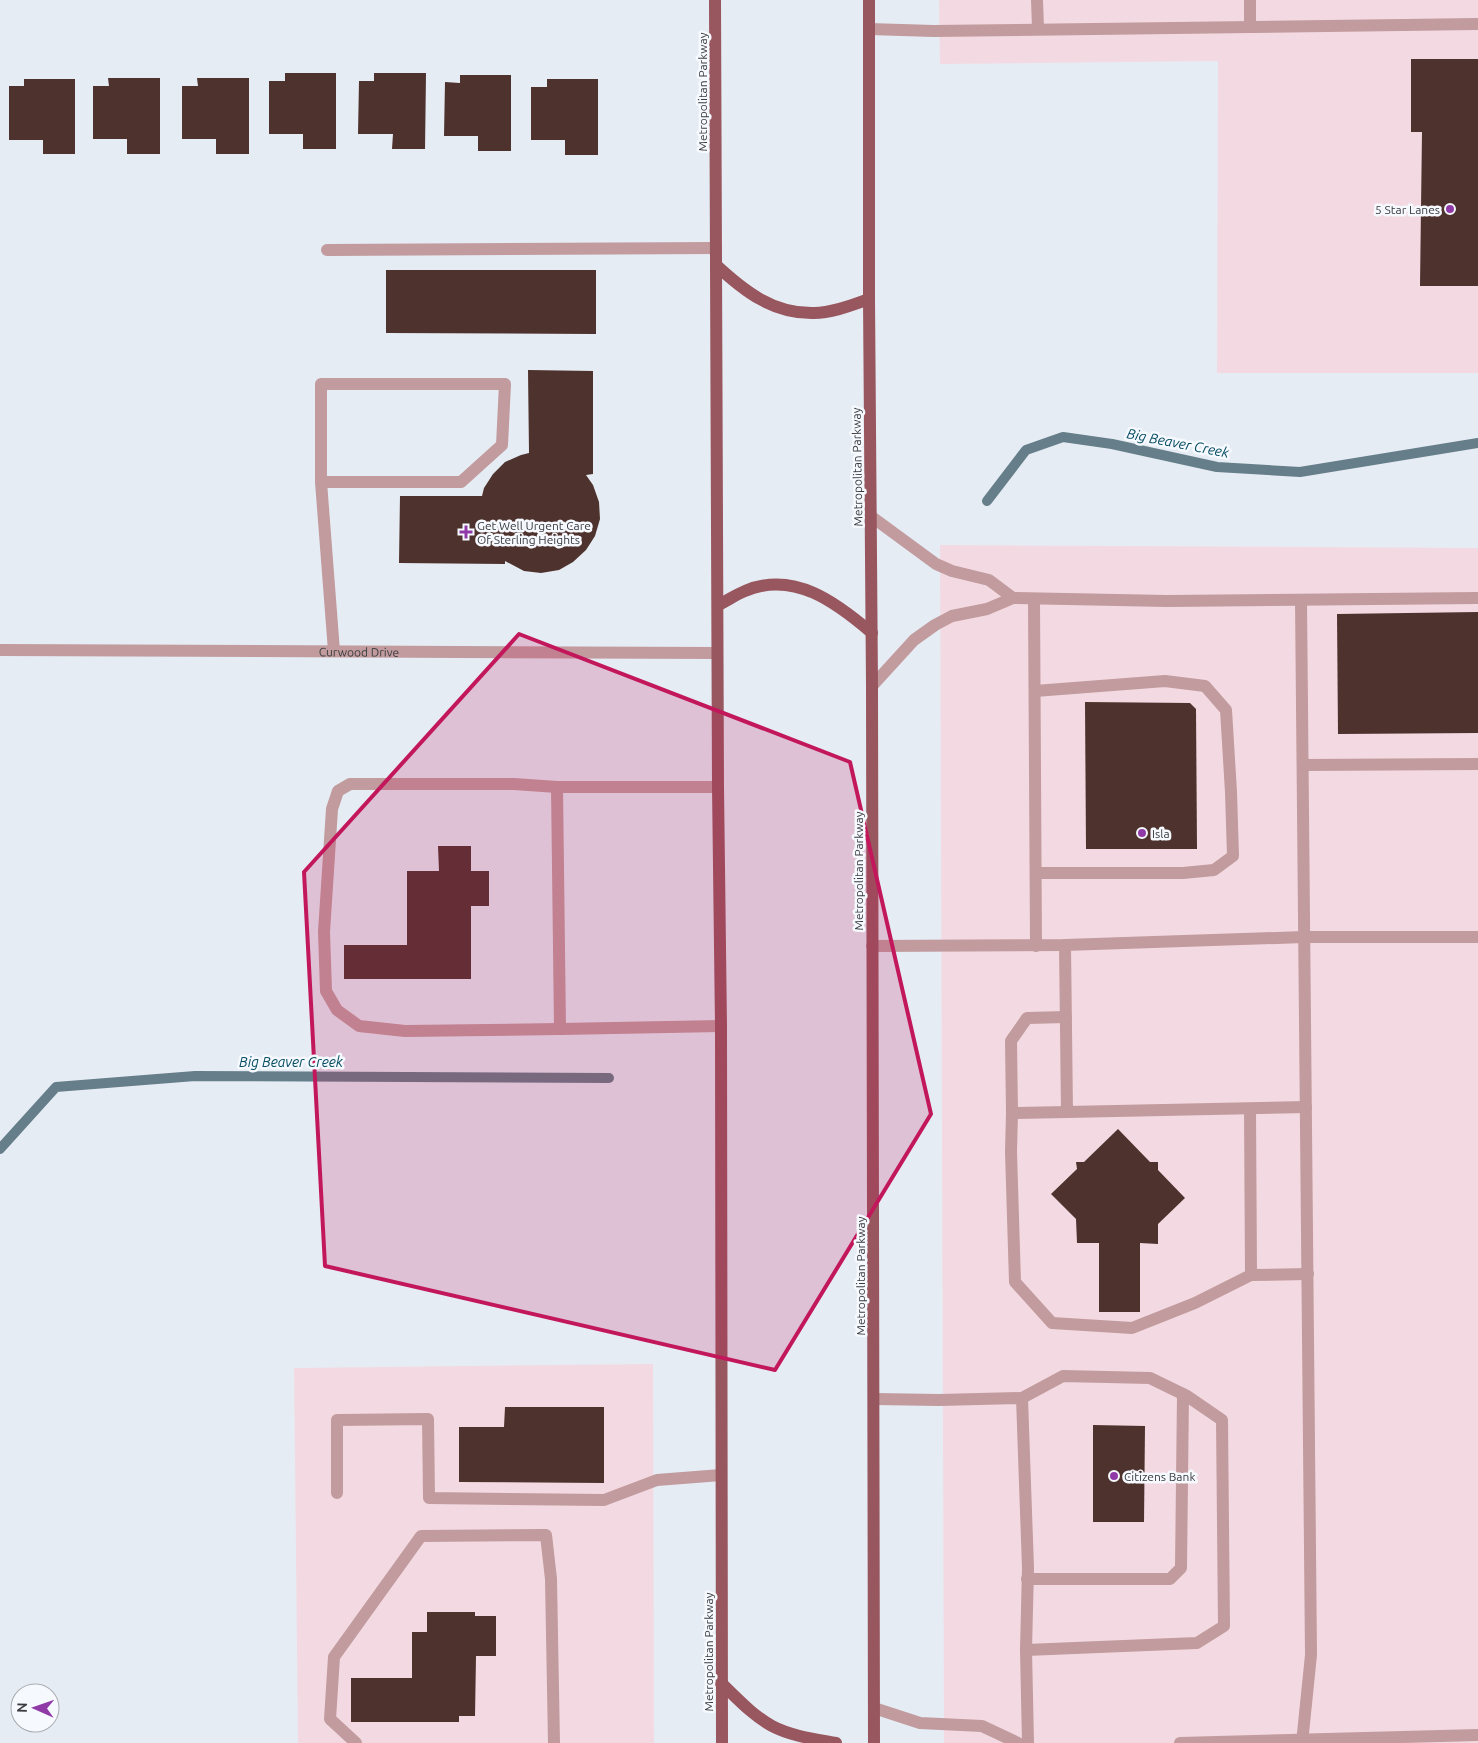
<svg xmlns="http://www.w3.org/2000/svg" width="1478" height="1743" font-family="Ubuntu,sans-serif">
	<style>
		.commercial { fill: #f3dae2 }
		.lines { fill: none; stroke-linecap: round; stroke-linejoin: round }
		.stream { stroke: #667e89; stroke-width: 10 }
		.building { fill: #4e322d }
		.minor { stroke: #c19b9e; stroke-width: 12 }
		.major { stroke: #98565e; stroke-width: 12 }
		.marked { fill: #c2185b; fill-opacity: 0.2; stroke: #c2185b; stroke-width: 4; stroke-linejoin: round }
		.poi-dot { fill: #903aa7; stroke: #f6f9fe; stroke-width: 2 }
		.labels { text-anchor: middle; dominant-baseline: central; stroke-width: 5; stroke-linejoin: round; paint-order: stroke }
		.street-label { font-size: 12px; fill: #3a3c3f; stroke: #f6f9fe }
		.poi-label { font-size: 12px; fill: #3a3c3f; stroke: #f6f9fe; text-anchor: start }
		.water-label { font-size: 14px; font-style: italic; fill: #054c63; stroke: #f6f9fe }
	</style>
	<rect width="100%" height="100%" fill="#e6ecf4"/>
	<g class="commercial">
		<polygon points="939,0 1478,0 1478,373 1217,373 1218,61 940,64"/>
		<polygon points="940,545 1478,548 1478,1743 944,1743"/>
		<polygon points="653,1364 654,1743 298,1743 294,1368"/>
	</g>
	<g class="lines">
		<g class="stream">
			<polyline points="987,501 1026,450 1063,437 1112,444 1217,467 1300,472 1478,443"/>
			<polyline points="0,1149 56,1087 195,1076 609,1078"/>
		</g>
	</g>
	<g class="building">
		<polygon points="1411,59 1478,59 1478,286 1420,286 1422,132 1411,132"/>
		<polygon points="285,73 336,73 336,149 303,149 303,134 269,134 269,81 285,81"/>
		<polygon points="374,73 426,73 425,149 392,149 393,134 358,134 359,81 374,81"/>
		<polygon points="460,75 511,75 511,151 478,151 478,136 444,136 445,82 460,83"/>
		<polygon points="108,78 160,78 160,154 127,154 127,139 93,139 93,86 109,86"/>
		<polygon points="197,78 249,78 249,154 216,154 216,139 182,139 182,86 198,86"/>
		<polygon points="24,79 75,79 75,154 43,154 43,140 9,140 9,86 24,86"/>
		<polygon points="547,79 598,79 598,155 565,155 565,140 531,140 531,87 547,87"/>
		<polygon points="386,270 596,270 596,334 386,333"/>
		<polygon points="528,370 593,371 593,474 586,475 593,485 599,502 600,519 595,536 586,550 573,562 559,570 541,573 524,571 505,561 505,564 399,563 400,496 482,496 484,488 493,474 505,462 521,455 529,453"/>
		<polygon points="1478,612 1478,733 1338,734 1337,614"/>
		<polygon points="1085,702 1190,703 1196,709 1197,849 1086,849"/>
		<polygon points="438,846 471,846 471,871 489,871 489,906 471,906 471,979 344,979 344,945 407,945 407,871 439,871"/>
		<polygon points="1118,1129 1150,1162 1158,1162 1158,1170 1185,1198 1158,1224 1158,1244 1140,1243 1140,1312 1099,1312 1099,1243 1077,1243 1076,1219 1051,1194 1077,1169 1076,1162 1084,1162"/>
		<polygon points="505,1407 604,1407 604,1483 459,1482 459,1427 504,1427"/>
		<polygon points="1093,1425 1145,1426 1144,1522 1093,1522"/>
		<polygon points="427,1612 475,1612 475,1616 496,1616 496,1656 476,1656 475,1716 459,1716 459,1722 351,1722 351,1678 412,1678 412,1632 427,1632"/>
	</g>
	<g class="lines">
		<g class="minor">
			<polyline points="1037,0 1038,28"/>
			<polyline points="1250,0 1250,26"/>
			<polyline points="869,29 934,31 1478,24"/>
			<polyline points="327,250 716,248"/>
			<polyline points="321,482 461,482 502,445 505,384 321,384 321,482 334,651"/>
			<polyline points="872,517 936,564 952,571 989,580 1013,598"/>
			<polyline points="1034,599 1036,946"/>
			<polyline points="1301,600 1311,1655 1302,1743"/>
			<path id="s1" d="M0 650 717 653"/>
			<polyline points="872,686 914,640 935,625 952,616 987,609 1013,598 1167,601 1478,598"/>
			<polyline points="1035,691 1165,681 1205,686 1226,710 1231,792 1233,856 1214,870 1183,873 1036,873"/>
			<polyline points="1303,765 1478,764"/>
			<polyline points="557,787 514,784 350,784 338,791 332,809 324,932 326,991 337,1010 359,1026 405,1031 560,1029"/>
			<polyline points="718,787 557,787 560,1029 721,1026"/>
			<polyline points="1065,945 1067,1112 1306,1107"/>
			<polyline points="872,946 1065,945 1304,937 1478,937"/>
			<polyline points="1066,1017 1027,1018 1011,1041 1012,1113 1011,1152 1015,1282 1052,1323 1132,1328 1195,1303 1251,1275 1308,1274"/>
			<polyline points="1250,1109 1251,1275"/>
			<polyline points="1012,1113 1067,1112"/>
			<polyline points="1022,1398 1063,1376 1150,1378 1187,1396 1222,1420 1224,1626 1197,1643 1026,1650"/>
			<polyline points="874,1399 939,1400 1022,1398 1028,1568 1026,1650 1028,1743"/>
			<polyline points="337,1493 337,1420 428,1419 429,1498 604,1500 657,1480 721,1475"/>
			<polyline points="1027,1579 1170,1579 1181,1568 1183,1394"/>
			<polyline points="874,1708 920,1723 982,1726 1018,1743"/>
			<polyline points="356,1743 330,1719 334,1657 421,1536 546,1535 551,1579 554,1743"/>
			<polyline points="1180,1743 1478,1735"/>
		</g>
		<g class="major">
			<polyline points="715,0 718,787 721,1026 722,1743"/>
			<polyline points="869,0 869,299 872,686 874,1743"/>
			<path d="M716 265C744 291 773 314 814 313 832 313 852 305 869 299"/>
			<path d="M718 605C727 601 735 595 745 591 794 570 837 603 872 633"/>
			<path d="M721 1683C737 1698 752 1715 772 1726 791 1736 814 1739 836 1743"/>
		</g>
	</g>
	<path class="marked" d="M519 634 850 762 931 1114 775 1370 325 1266 304 872Z"/>
	<g class="poi-dot">
		<circle cx="1450" cy="209" r="5"/>
		<path d="M463.5 524.5h5v5h5v5h-5v5h-5v-5h-5v-5h5z"/>
		<circle cx="1142" cy="833" r="5"/>
		<circle cx="1114" cy="1476" r="5"/>
	</g>
	<g class="labels">
		<g class="street-label">
			<text transform="translate(702 92) rotate(-90)">Metropolitan Parkway</text>
			<text transform="translate(857 467) rotate(-91)">Metropolitan Parkway</text>
			<text stroke="none"><textPath href="#s1" startOffset="359">Curwood Drive</textPath></text>
			<text transform="translate(858 871) rotate(-90)">Metropolitan Parkway</text>
			<text transform="translate(860 1276) rotate(-90)">Metropolitan Parkway</text>
			<text transform="translate(708 1652) rotate(-90)">Metropolitan Parkway</text>
		</g>
		<g class="poi-label">
			<text x="1440" y="209" text-anchor="end">5 Star Lanes</text>
			<text x="477" y="525">Get Well Urgent Care<tspan x="477" dy="14">Of Sterling Heights</tspan></text>
			<text x="1152" y="833">Isla</text>
			<text x="1124" y="1476">Citizens Bank</text>
		</g>
		<g class="water-label">
			<text transform="translate(1178 443) rotate(11)">Big Beaver Creek</text>
			<text x="291" y="1062">Big Beaver Creek</text>
		</g>
	</g>
	<g transform="translate(35 1708) rotate(272)"><circle r="24" fill="#f6f9fe" stroke="#abadb2"/>
	<path d="M0-4L9 19L0 12L-9 19Z" fill="#903aa7"/>
	<text y="-8" font-size="14" font-weight="bold" text-anchor="middle" fill="#3a3c3f">N</text>
	</g>
</svg>
